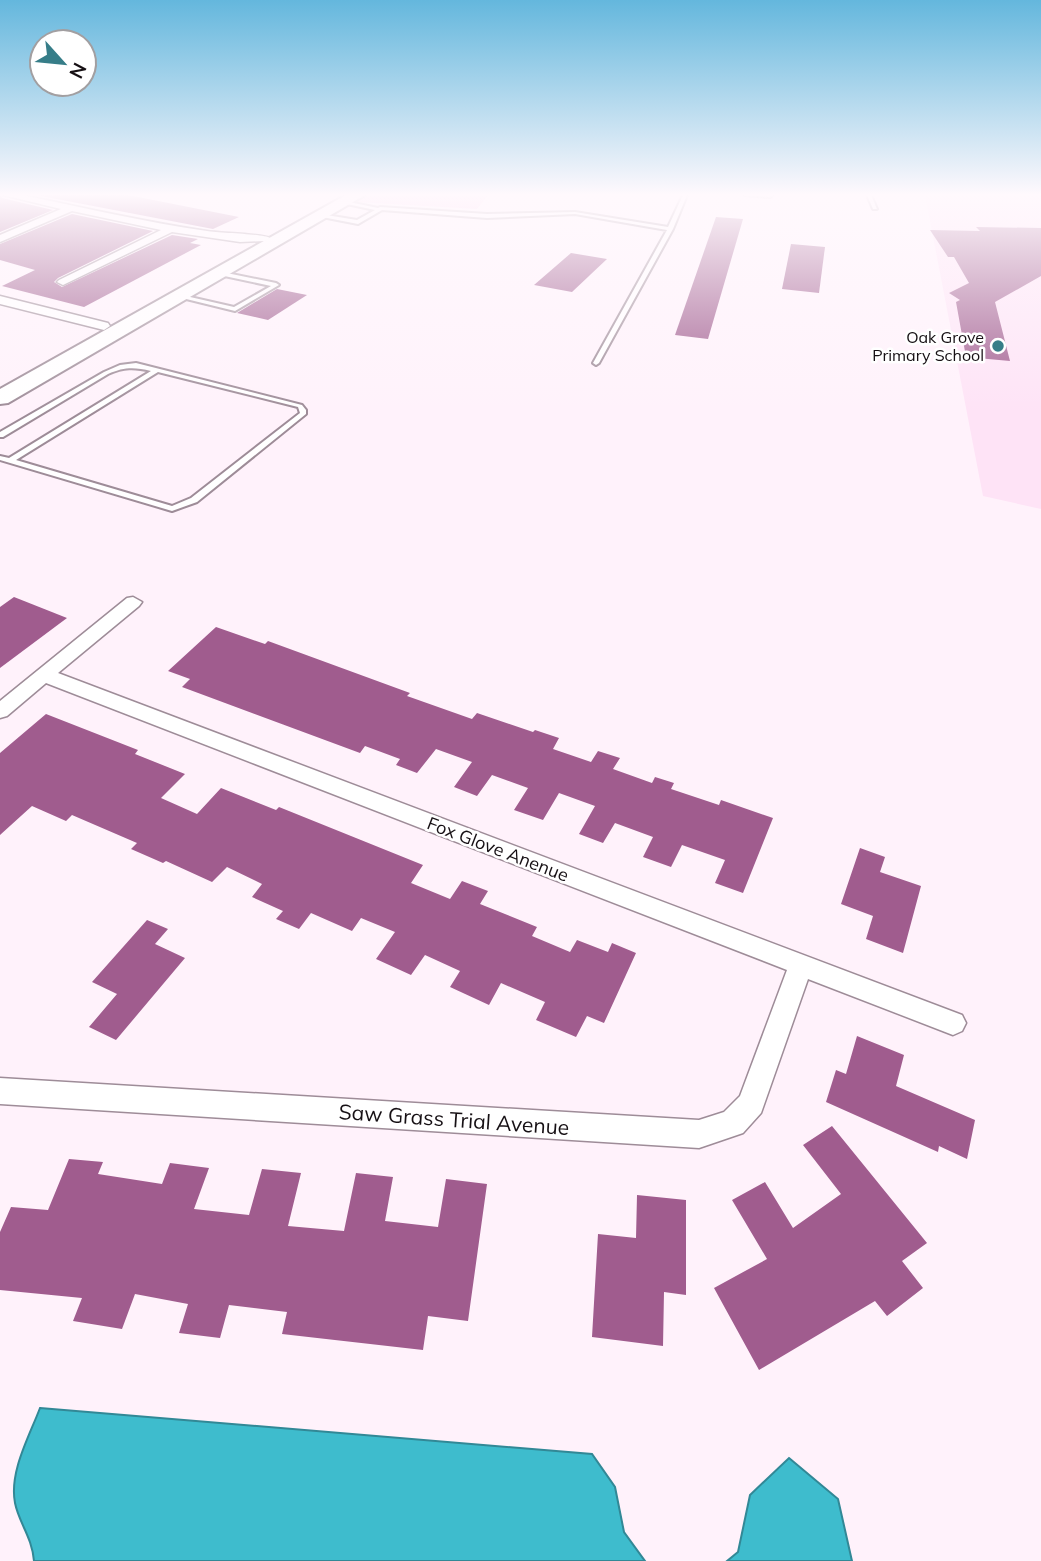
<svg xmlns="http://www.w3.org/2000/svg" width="1041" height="1561" font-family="Mulish,sans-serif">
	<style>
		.built { fill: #fee3f6 }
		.green { fill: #f7bbe5 }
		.water { fill: #3ebccd; stroke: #328896; stroke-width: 2 }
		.building { fill: #a05c8e }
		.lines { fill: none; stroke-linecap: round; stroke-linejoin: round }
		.lane-casing { stroke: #9e8c98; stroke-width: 4 }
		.street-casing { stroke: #9e8c98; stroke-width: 3 }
		.primary-casing { stroke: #9e8c98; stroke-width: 4 }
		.lane { fill: #fff; fill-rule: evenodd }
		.street { fill: #fff; fill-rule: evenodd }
		.primary { fill: #fff; fill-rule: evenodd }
		.poi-dot { fill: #367d88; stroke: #fff; stroke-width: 2.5 }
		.labels { text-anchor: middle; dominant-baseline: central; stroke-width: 5; stroke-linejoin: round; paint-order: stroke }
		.far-poi-label { font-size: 16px; fill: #161014; stroke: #fff; text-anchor: end }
		.street-label { font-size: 18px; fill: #161014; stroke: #fff }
		.near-street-label { font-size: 21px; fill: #161014; stroke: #fff }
	</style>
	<rect width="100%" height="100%" fill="#fff2fb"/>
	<polygon class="built" points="925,195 1041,195 1041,509 983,496"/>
	<polygon class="green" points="369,195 488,195 477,209 356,202"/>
	<g class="water">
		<path d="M40 1408 592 1454 615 1487 624 1532 645 1561H34C32 1537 19 1523 15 1503 9 1472 29 1437 40 1408Z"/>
		<polygon points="789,1458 838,1499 852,1561 727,1561 738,1552 750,1495"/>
	</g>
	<g class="building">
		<polygon points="0,195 2,198 53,210 0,232"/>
		<polygon points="36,195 128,195 239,217 213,229"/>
		<polygon points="72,214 153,231 58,278 54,282 62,287 172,235 198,239 190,243 201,245 84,307 2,286 35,270 0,260 0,244"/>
		<polygon points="716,217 743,219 708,339 675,335"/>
		<polygon points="976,227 1041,228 1041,276 995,302 1010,361 966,357 956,302 960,300 949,293 969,283 954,257 948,257 930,230 980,231"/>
		<polygon points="791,244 825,247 819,293 782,289"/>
		<polygon points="571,253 607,259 572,292 534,285"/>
		<polygon points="277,289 307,295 268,320 237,313"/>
		<polygon points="14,597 67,618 0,668 0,607"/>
		<polygon points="216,627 265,644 268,641 410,693 407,696 472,719 477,713 533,732 535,730 559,738 553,749 591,762 598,751 620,758 613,769 652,783 655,777 674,783 671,789 719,805 721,800 773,818 743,893 715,883 725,860 682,845 671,867 643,857 653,837 615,823 603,843 579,834 595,806 559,793 543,820 514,810 528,788 492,775 477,796 454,787 472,762 436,749 417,773 396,765 400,759 365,746 360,753 182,687 190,679 168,671"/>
		<polygon points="46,714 138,750 135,754 185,774 161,798 197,814 221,788 276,810 279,807 423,865 411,883 450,899 462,881 488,891 480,904 537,927 532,936 570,952 577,940 608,952 612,943 636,953 604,1023 587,1016 576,1037 536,1020 545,1002 501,983 489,1005 450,987 460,971 425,955 411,975 376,959 395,932 361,918 352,931 311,913 299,929 276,919 283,911 252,897 262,884 227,867 212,882 166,861 163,863 131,849 137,843 72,815 66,821 32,806 0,835 0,753"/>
		<polygon points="860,848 885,857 880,872 921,886 903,953 866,939 873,916 841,904"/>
		<polygon points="147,920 168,929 155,944 185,958 116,1040 89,1027 117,994 92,982"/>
		<polygon points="857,1036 904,1055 896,1086 975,1120 967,1159 939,1146 938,1152 826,1102 836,1070 846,1074"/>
		<polygon points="832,1126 927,1243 902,1261 923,1288 887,1316 875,1301 759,1370 714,1288 767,1259 732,1200 765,1182 793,1228 841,1194 803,1145"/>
		<polygon points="69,1159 103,1162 98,1174 162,1184 170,1163 209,1168 194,1209 249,1215 262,1169 301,1173 288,1226 344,1231 356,1173 393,1177 385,1221 438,1227 446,1179 487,1184 468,1321 428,1316 423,1350 282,1334 287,1312 229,1305 220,1338 179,1333 188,1304 135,1294 122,1329 73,1321 82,1298 0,1290 0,1232 11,1207 48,1210"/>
		<polygon points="637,1195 686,1200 686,1295 664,1292 663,1346 592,1337 598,1234 636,1238"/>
	</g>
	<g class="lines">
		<defs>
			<g id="lane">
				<polygon points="683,195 687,195 673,229 599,363 596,365 593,363 667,230 575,214 487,218 382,210 358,224 317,216 320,214 357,220 375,210 342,203 344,201 378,208 380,207 487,214 575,212 668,227"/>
				<polygon points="744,195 772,195 772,196 770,197"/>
				<polygon points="867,195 871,195 877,209 873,209"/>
				<polygon points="217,271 276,283 279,285 235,311 174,296 177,294 234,307 271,286 215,274 215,272"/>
				<path d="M136 363 302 405 306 410V414L197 502 172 511 0 460V456L9 458 151 371C134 367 124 367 108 374L3 437H0V432L104 372 120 365ZM158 372 298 407 300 413 191 498 172 506 16 460Z"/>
			</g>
			<g id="street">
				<path d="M3 195H23C84 208 145 222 207 231 219 233 265 234 270 238L265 241 240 242 172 232 63 285 57 282 59 280 161 230 72 211 0 242V235L61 209Z"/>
				<polygon points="0,296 108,323 110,326 104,330 0,304"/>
				<polygon points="133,597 142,602 139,606 58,673 962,1015 966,1023 962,1031 953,1035 808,979 761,1113 743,1133 699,1148 0,1104 0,1078 699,1120 724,1112 740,1096 787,970 46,683 7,716 0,718 0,701 127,598"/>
			</g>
			<polygon id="primary" points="346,195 365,195 8,403 0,404 0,389"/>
		</defs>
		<use href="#lane" class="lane-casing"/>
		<use href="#street" class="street-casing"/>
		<use href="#primary" class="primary-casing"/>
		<use href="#lane" class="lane"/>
		<use href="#street" class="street"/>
		<use href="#primary" class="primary"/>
	</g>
	<linearGradient id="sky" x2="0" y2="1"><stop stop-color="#64b7dd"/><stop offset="0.47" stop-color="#fff9fd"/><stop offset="1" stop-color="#fff9fd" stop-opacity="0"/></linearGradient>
	<rect width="1041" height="414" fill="url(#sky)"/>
	<circle class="poi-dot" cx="998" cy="346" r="7"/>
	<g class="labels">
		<g class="far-poi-label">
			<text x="984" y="337">Oak Grove<tspan x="984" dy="18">Primary School</tspan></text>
		</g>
		<g class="street-label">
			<text transform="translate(498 849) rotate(21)">Fox Glove Anenue</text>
		</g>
		<g class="near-street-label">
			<text transform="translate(454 1119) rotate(4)">Saw Grass Trial Avenue</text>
		</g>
	</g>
	<g transform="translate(63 63) rotate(117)"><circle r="33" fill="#ffffff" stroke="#a29fa1" stroke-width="2"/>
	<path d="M0-5L12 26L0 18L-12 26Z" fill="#367d88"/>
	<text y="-10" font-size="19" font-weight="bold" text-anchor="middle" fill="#161014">N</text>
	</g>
</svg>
